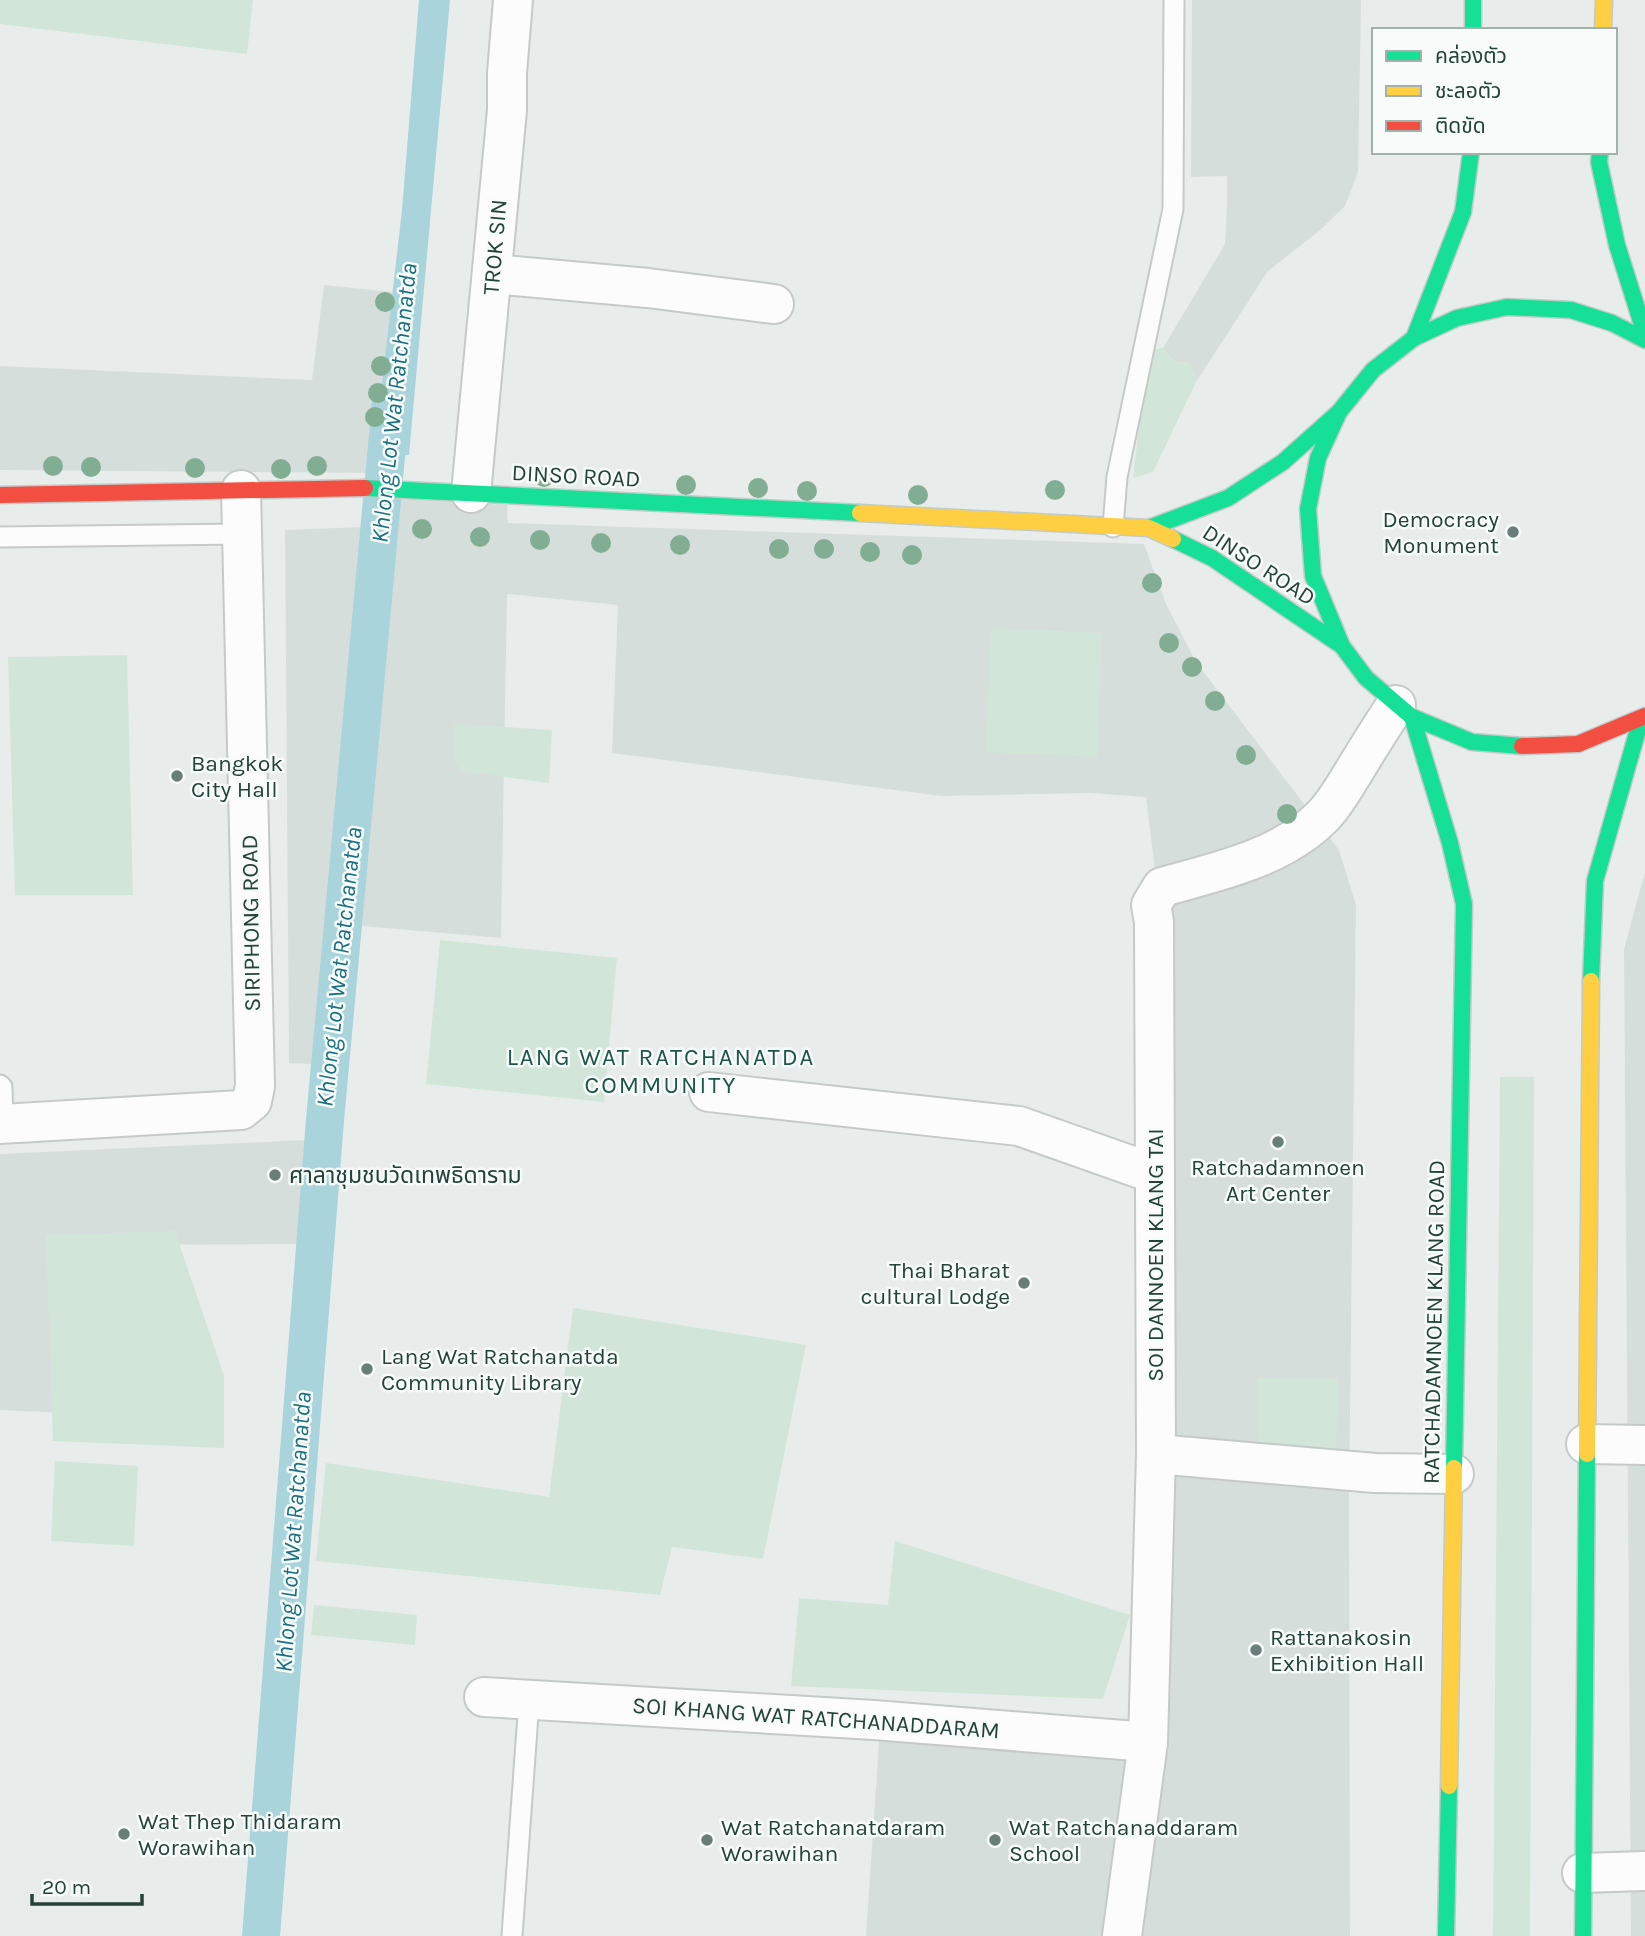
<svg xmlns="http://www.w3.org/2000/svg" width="1645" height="1936" font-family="Karla,'Noto Sans Thai',sans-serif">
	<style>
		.built { fill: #d6dedb }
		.green { fill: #d1e6d8 }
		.water { fill: #a9d4db }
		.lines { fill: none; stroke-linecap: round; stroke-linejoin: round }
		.canal { stroke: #a9d4db; stroke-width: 38 }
		.lane-casing { stroke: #c5cac8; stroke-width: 23 }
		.street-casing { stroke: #c5cac8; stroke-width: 42 }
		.fast-casing { stroke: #c3cbc8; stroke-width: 19 }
		.slow-casing { stroke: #c3cbc8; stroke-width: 19 }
		.jam-casing { stroke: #c3cbc8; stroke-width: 19 }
		.lane { stroke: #fcfcfc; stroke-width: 19 }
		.street { stroke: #fcfcfc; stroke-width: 38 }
		.fast { stroke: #16e098; stroke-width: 16 }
		.slow { stroke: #ffcf43; stroke-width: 16 }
		.jam { stroke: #f24e42; stroke-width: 16 }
		.tree { fill: #81ae93 }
		.poi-dot { fill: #697e78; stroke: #f7fbf9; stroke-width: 2.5 }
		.labels { text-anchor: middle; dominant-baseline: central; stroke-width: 5; stroke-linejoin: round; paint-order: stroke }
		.street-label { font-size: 23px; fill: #24423a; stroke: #f7fbf9 }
		.poi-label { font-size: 23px; fill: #24423a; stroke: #f7fbf9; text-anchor: start }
		.water-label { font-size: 24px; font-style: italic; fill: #1c6f80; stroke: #f7fbf9 }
		.neighbourhood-label { font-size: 24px; letter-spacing: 2px; fill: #1f5548; stroke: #f7fbf9 }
	</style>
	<rect width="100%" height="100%" fill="#e8edeb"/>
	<g class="built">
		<polygon points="1192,0 1361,0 1358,172 1345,206 1319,231 1268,271 1196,382 1190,364 1174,361 1163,348 1225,244 1227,207 1227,176 1191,177"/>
		<polygon points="324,285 393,292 372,473 0,470 0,366 312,380"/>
		<polygon points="395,499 507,505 508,523 1144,544 1166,604 1196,662 1339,850 1356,905 1349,1498 1350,1936 1138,1936 1159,902 1146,797 1090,793 941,796 612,753 618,605 507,594 501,938 351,925"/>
		<polygon points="362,527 312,1064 289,1063 285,530"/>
		<polygon points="1645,872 1645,1936 1631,1936 1624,949"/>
		<polygon points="307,1140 300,1244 69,1245 66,1413 0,1410 0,1154"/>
		<polygon points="880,1728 1133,1744 1103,1936 866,1936"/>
	</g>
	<g class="green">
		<polygon points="0,0 253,0 247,54 0,24"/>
		<polygon points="1163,348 1174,361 1190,364 1196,382 1153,472 1133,478 1148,350"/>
		<polygon points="991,628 1102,633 1097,757 986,752"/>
		<polygon points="127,655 133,895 15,895 8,657"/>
		<polygon points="455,724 552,730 549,783 461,771 454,760"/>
		<polygon points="440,940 617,958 604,1102 426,1084"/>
		<polygon points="1500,1077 1534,1077 1530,1936 1493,1936"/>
		<polygon points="175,1231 224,1376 224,1448 53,1441 46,1235"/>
		<polygon points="573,1308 806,1345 763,1559 672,1547 660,1595 316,1561 326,1463 549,1497"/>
		<polygon points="1257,1378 1338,1379 1336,1451 1258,1448"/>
		<polygon points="55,1461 138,1466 134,1546 51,1541"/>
		<polygon points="895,1541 1130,1615 1103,1699 791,1686 799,1598 888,1605"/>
		<polygon points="314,1605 417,1615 415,1645 311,1635"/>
	</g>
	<polygon class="water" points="419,0 450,0 409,455 374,454 402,210"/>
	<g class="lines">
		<polyline class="canal" points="261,1936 325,1120 391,402"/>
		<defs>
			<g id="lane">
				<polyline points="1113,527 1117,477 1173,209 1174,0"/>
				<polyline points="0,537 241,534"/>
				<polyline points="0,1085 2,1087 3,1124"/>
				<polyline points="512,1936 529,1701"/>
			</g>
			<g id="street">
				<polyline points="492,274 648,288 774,304"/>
				<polyline points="471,493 507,110 507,73 513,0"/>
				<polyline points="709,1092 1019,1126 1155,1174"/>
				<polyline points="0,1124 241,1110 252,1101 255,1086 241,490"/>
				<polyline points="1586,1444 1645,1445"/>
				<polyline points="1156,1454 1375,1473 1454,1474"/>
				<polyline points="484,1697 874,1720 1148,1742"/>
				<polyline points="1582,1873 1645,1871"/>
				<path d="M1122 1936 1148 1742 1156 1454 1154 922 1151 905 1162 887C1217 872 1281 858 1322 817 1335 804 1344 787 1353 773 1367 750 1381 727 1396 705"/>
			</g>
			<g id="fast">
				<polyline points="1473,0 1473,30"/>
				<polyline points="1600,152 1599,162 1617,245 1645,334"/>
				<polyline points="1414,338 1463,212 1471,152"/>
				<polyline points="365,488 860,513"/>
				<polyline points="1149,528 1228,498 1283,462 1339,412"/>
				<polyline points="1173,539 1212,558 1342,646"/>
				<polyline points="1412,717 1450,843 1464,904 1454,1468"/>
				<polyline points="1522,746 1472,742 1412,717 1366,678 1342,646 1313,576 1308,509 1318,458 1339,412 1373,370 1414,338 1457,318 1507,307 1571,310 1612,323 1645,340"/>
				<polyline points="1591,981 1595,881 1641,719"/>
				<polyline points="1446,1936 1449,1786"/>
				<polyline points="1583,1936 1587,1454"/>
			</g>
			<g id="slow">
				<polyline points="1603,30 1604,0"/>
				<polyline points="860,513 1149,528 1173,539"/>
				<polyline points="1587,1454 1591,981"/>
				<polyline points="1449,1786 1454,1468"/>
			</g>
			<g id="jam">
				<polyline points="0,495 365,488"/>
				<polyline points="1522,746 1578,744 1645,716"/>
			</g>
		</defs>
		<use href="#lane" class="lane-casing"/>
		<use href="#street" class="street-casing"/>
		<use href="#fast" class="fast-casing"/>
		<use href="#slow" class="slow-casing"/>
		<use href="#jam" class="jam-casing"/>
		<use href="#lane" class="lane"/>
		<use href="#street" class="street"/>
		<use href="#fast" class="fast"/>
		<use href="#slow" class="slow"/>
		<use href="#jam" class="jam"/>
	</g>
	<g class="tree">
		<circle cx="385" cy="302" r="10"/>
		<circle cx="381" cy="366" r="10"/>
		<circle cx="378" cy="393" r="10"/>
		<circle cx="375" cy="417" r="10"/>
		<circle cx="53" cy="466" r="10"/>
		<circle cx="317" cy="466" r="10"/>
		<circle cx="91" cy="467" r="10"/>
		<circle cx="195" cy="468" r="10"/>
		<circle cx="281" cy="469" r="10"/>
		<circle cx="544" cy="477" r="10"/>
		<circle cx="686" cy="485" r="10"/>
		<circle cx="758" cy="488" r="10"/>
		<circle cx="1055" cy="490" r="10"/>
		<circle cx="807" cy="491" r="10"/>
		<circle cx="918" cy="495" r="10"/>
		<circle cx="422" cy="529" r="10"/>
		<circle cx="480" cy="537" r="10"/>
		<circle cx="540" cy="540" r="10"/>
		<circle cx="601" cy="543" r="10"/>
		<circle cx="680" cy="545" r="10"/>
		<circle cx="779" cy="549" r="10"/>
		<circle cx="824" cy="549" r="10"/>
		<circle cx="870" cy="552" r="10"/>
		<circle cx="912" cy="555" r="10"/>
		<circle cx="1152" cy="583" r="10"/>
		<circle cx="1169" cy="643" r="10"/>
		<circle cx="1192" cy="667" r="10"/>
		<circle cx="1215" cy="701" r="10"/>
		<circle cx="1246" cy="755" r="10"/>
		<circle cx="1287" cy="814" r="10"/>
	</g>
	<g class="poi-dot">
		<circle cx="1513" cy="532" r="7"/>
		<circle cx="177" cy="776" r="7"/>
		<circle cx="1278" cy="1142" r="7"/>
		<circle cx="275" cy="1175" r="7"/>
		<circle cx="1024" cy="1283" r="7"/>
		<circle cx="367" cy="1369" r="7"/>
		<circle cx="1256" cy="1650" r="7"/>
		<circle cx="124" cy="1834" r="7"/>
		<circle cx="707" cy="1840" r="7"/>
		<circle cx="995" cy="1840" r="7"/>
	</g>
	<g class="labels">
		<g class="street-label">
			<text transform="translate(495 247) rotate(-85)">TROK SIN</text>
			<text transform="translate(576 476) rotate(3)">DINSO ROAD</text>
			<text transform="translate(1259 565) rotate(33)">DINSO ROAD</text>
			<text transform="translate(251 923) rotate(-91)">SIRIPHONG ROAD</text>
			<text transform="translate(1155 1255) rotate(-90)">SOI DANNOEN KLANG TAI</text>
			<text transform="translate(1434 1322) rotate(-89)">RATCHADAMNOEN KLANG ROAD</text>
			<text transform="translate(816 1718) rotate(4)">SOI KHANG WAT RATCHANADDARAM</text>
		</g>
		<g class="poi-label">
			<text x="1499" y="519" text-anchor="end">Democracy<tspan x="1499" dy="26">Monument</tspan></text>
			<text x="191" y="763">Bangkok<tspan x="191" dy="26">City Hall</tspan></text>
			<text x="1278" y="1167" text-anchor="middle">Ratchadamnoen<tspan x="1278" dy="26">Art Center</tspan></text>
			<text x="289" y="1175">ศาลาชุมชนวัดเทพธิดาราม</text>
			<text x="1010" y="1270" text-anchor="end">Thai Bharat<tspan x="1010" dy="26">cultural Lodge</tspan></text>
			<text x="381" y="1356">Lang Wat Ratchanatda<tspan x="381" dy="26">Community Library</tspan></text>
			<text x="1270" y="1637">Rattanakosin<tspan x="1270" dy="26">Exhibition Hall</tspan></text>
			<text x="138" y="1821">Wat Thep Thidaram<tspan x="138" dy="26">Worawihan</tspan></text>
			<text x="721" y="1827">Wat Ratchanatdaram<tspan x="721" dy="26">Worawihan</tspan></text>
			<text x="1009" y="1827">Wat Ratchanaddaram<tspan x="1009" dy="26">School</tspan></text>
		</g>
		<g class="water-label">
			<text transform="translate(394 403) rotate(-84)">Khlong Lot Wat Ratchanatda</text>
			<text transform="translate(339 967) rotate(-84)">Khlong Lot Wat Ratchanatda</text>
			<text transform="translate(293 1532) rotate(-86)">Khlong Lot Wat Ratchanatda</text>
		</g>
		<g class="neighbourhood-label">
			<text x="661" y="1057">LANG WAT RATCHANATDA<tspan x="661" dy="28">COMMUNITY</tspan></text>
		</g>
	</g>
	<rect x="1372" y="28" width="245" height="126" fill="#f7fbf9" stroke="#a3b1ad" stroke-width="2"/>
	<rect x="1386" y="51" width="35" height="10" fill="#16e098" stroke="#a3b1ad" stroke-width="2"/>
	<text x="1435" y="63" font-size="21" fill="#24423a">คล่องตัว</text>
	<rect x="1386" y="86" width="35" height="10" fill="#ffcf43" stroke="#a3b1ad" stroke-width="2"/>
	<text x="1435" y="98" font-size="21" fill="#24423a">ชะลอตัว</text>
	<rect x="1386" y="121" width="35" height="10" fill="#f24e42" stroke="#a3b1ad" stroke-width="2"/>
	<text x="1435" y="133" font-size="21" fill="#24423a">ติดขัด</text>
	<path d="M32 1894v10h110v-10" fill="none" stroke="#24423a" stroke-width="3.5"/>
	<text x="42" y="1894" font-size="21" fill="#24423a" stroke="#f7fbf9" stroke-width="5" paint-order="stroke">20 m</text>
</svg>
